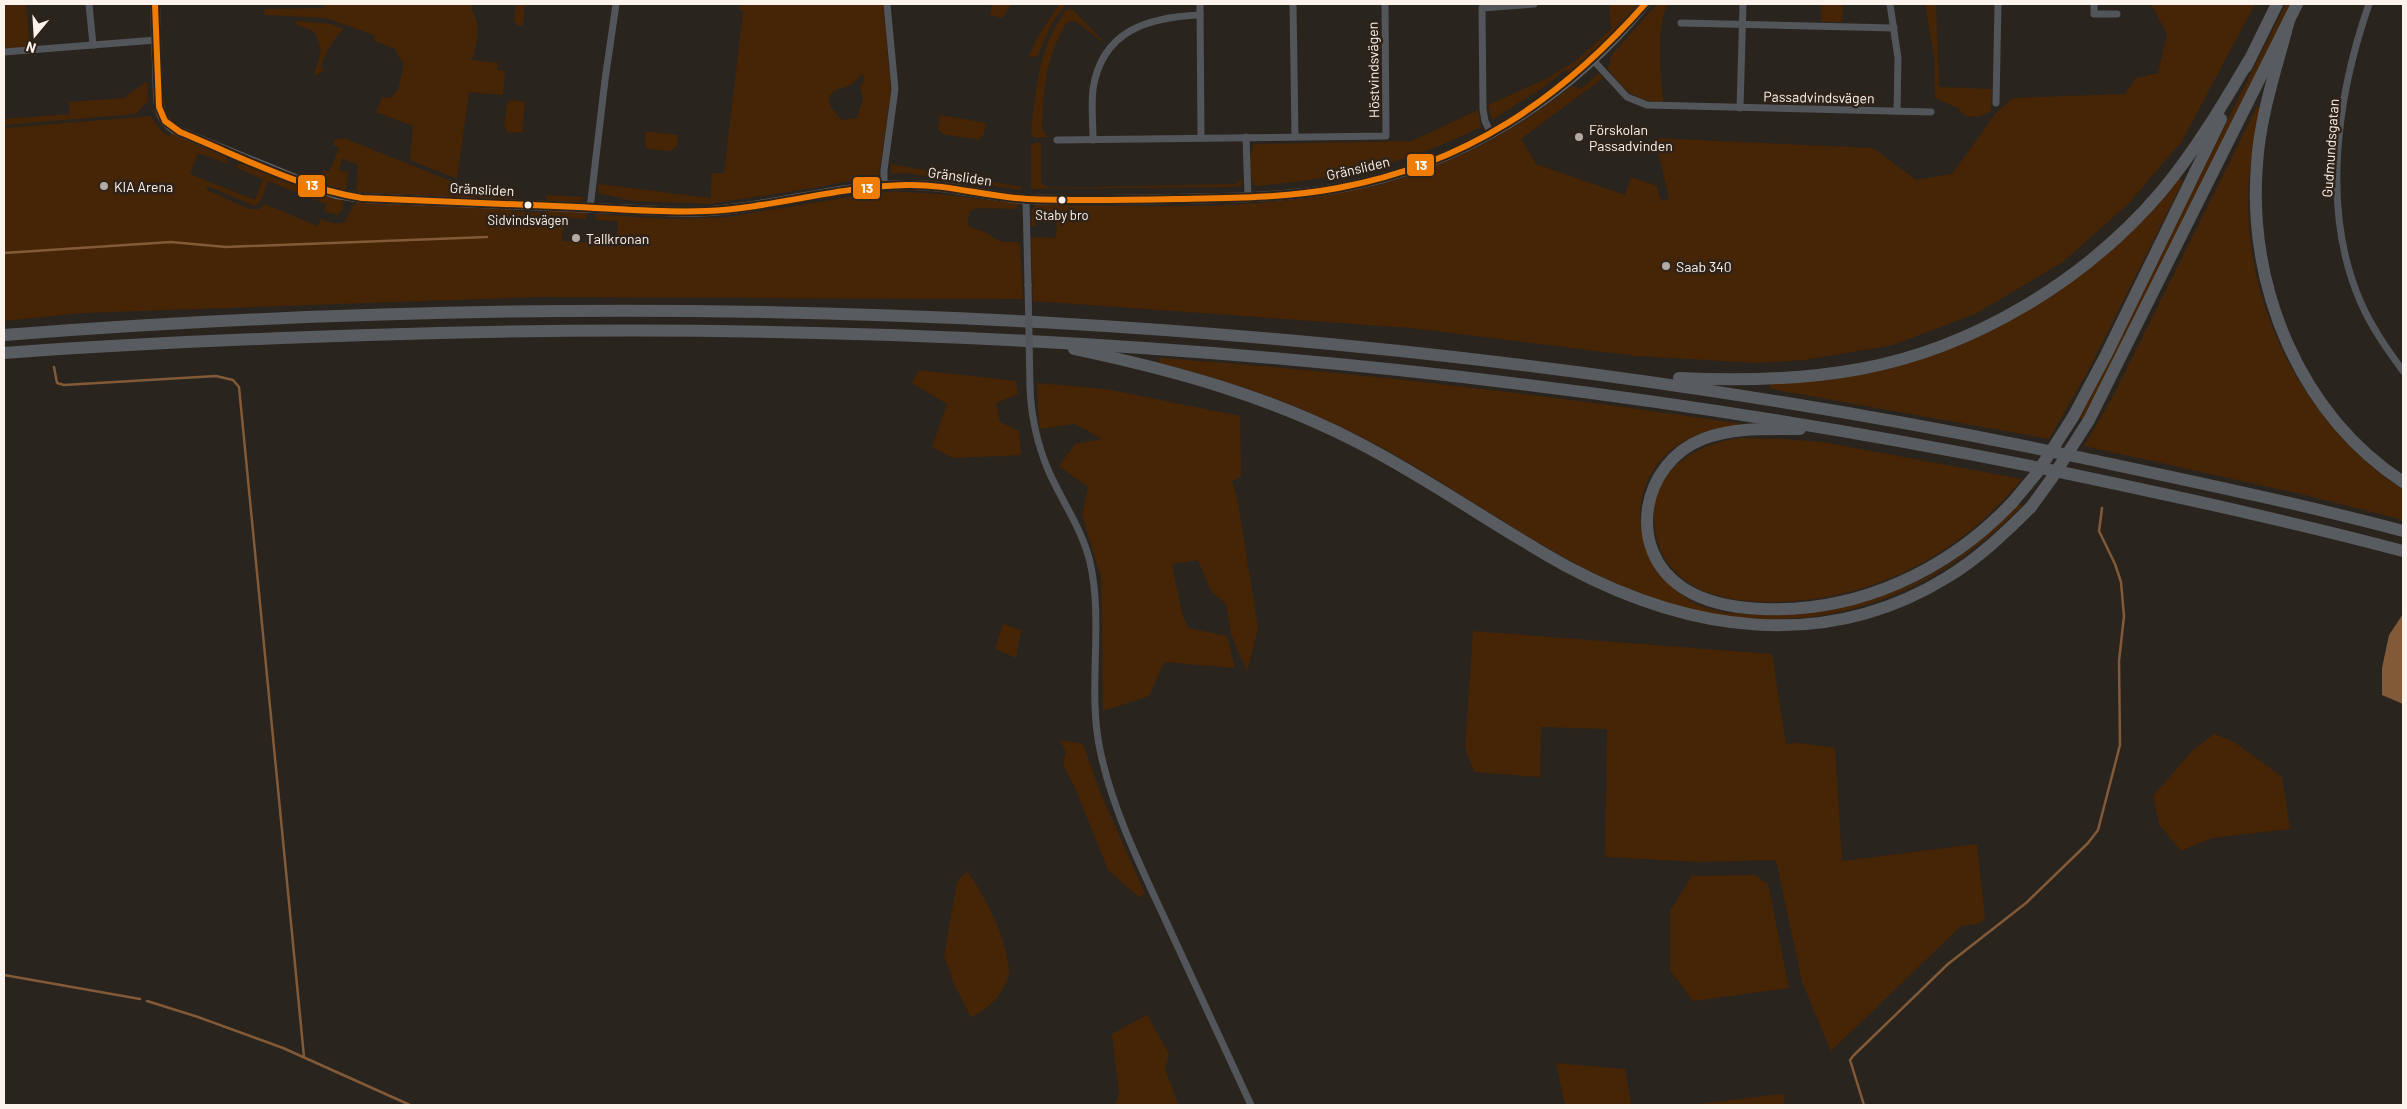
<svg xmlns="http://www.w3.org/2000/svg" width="2407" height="1109" font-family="Barlow,sans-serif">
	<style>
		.green { fill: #452506; fill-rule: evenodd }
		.water { fill: #825a37 }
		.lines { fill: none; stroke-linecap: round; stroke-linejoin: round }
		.stream { stroke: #825a37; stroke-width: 2.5 }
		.street { stroke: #52555a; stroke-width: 7 }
		.secondary { stroke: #5b6066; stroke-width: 10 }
		.highway { stroke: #585b5f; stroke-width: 12 }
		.street-bridge { stroke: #52555a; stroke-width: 7 }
		.highway-bridge { stroke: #585b5f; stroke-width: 12 }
		.bus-1-casing { stroke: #2f2319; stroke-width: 10 }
		.bus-1 { stroke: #ef7c04; stroke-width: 6 }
		.poi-dot { fill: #b2aba5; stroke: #2f2319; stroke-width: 2 }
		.bus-dot { fill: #fcf3ed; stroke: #2f2319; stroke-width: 2 }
		.labels { text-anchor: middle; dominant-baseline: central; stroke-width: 5; stroke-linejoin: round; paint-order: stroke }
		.bus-label { font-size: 13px; fill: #fcf3ed; stroke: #2f2319 }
		.street-label { font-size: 14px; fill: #fcf3ed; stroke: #2f2319 }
		.poi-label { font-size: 14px; fill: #fcf3ed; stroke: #2f2319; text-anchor: start }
		.line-badge { stroke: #2f2319; stroke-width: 2 }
		.badge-label { font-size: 14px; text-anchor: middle; font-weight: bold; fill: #fff }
	</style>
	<rect width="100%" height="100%" fill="#2a241e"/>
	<g class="green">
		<polygon points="4,4 26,4 30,47 4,49"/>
		<path d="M323 4H472V10C481 23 477 45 472 60L498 63 497 70 505 71 503 95 469 92 457 179 410 160 413 126 376 112 382 97 391 98 398 90 404 64 394 48 375 41 374 35 326 18 265 15 264 9 323 8Z"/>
		<polygon points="516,4 525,4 523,26 517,25 514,21"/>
		<path d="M740 4H883L891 90 879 175 820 187 709 204 633 201 598 193 599 184 710 198 712 173H724L743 11 739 10ZM862 73 865 80 860 86 863 98 857 118 841 120 830 106 829 96 837 89C848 88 856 82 862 73Z"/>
		<polygon points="993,4 1011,4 1002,18 990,15"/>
		<polygon points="1059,4 1066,4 1052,23 1038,55 1036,57 1029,56 1037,38"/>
		<polygon points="1609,4 1640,4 1617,29 1570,73 1565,70 1545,86 1492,120 1488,105 1548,78 1575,61 1611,29"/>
		<path d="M1657 4H1668C1655 25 1661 76 1663 102 1633 101 1625 90 1607 68L1610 65V57Z"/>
		<polygon points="1821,4 1843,4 1842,22 1821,22"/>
		<polygon points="1925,4 1936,4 1939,87 1992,89 1991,111 1978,117 1965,116 1958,108 1935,98 1934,57"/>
		<path d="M2151 4H2255L2182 141 2128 204 2063 262 1975 314 1893 345 1804 360 1758 363 1637 356 1411 328 1033 301 1031 237 1056 238 1057 220 1036 219 1035 226H1031L1032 210 1037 203 1043 202 1044 205C1146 206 1260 211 1360 189 1438 172 1510 135 1572 86L1581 89 1599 73 1603 78 1521 139 1536 164 1625 195 1631 177 1657 186 1661 201 1669 199 1655 138 1873 148 1916 180 1952 174 1996 113 2013 98 2125 94 2136 78 2158 73 2167 34Z"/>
		<polygon points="2286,4 2291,4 2104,379 2082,419 2078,418"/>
		<path d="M1067 9 1073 10 1107 45 1075 21 1067 22C1046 56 1043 90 1042 130L1048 137 1034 138 1031 133C1036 89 1038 46 1067 9Z"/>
		<path d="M297 21 331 24 344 29C333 39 326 51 321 66L324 70 314 76 321 50 315 32 295 24Z"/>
		<polygon points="147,81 148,101 136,114 4,125 4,119 70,114 69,102 124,98"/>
		<polygon points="511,100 525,102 522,133 508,132 504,126 507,104"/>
		<path d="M2257 107 2261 108C2255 138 2248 168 2248 198 2247 314 2307 426 2403 490V520L2305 495 2084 446 2112 398Z"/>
		<path d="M1478 110 1481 127C1404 165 1339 179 1254 186 1250 176 1248 154 1254 144L1412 141Z"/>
		<polygon points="940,115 986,123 984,134 978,140 942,134 938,128"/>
		<path d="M151 116 160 130 169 137 171 133 225 156 228 164 198 153 190 174 255 200 263 179 235 167 241 163 305 189 341 199 343 202V209L337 215 324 211 326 204 268 181 260 202 255 206 207 186V190L249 209H259L264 204 318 226 321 219C355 233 343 210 358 202L511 207V211L545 213 546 208 587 213 586 219 563 218 562 241 616 244 618 221 596 220V214L668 219 727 217 880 192C929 190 970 199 1018 203L1017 209 978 208 971 210 967 222 970 227 987 233 995 239 1005 242H1017L1020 245 1023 299 538 297 83 313 4 321V128Z"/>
		<polygon points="646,131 678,135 677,146 671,151 647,149 645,144"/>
		<polygon points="344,138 475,191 511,193 511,202 496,199 356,192 358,165 342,158 339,171 348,172 346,190 318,183 323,170 329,172 339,148 333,145 335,140"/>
		<polygon points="1034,143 1041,143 1041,183 1050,188 1236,184 1243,178 1241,186 1228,187 1031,189 1031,145"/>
		<polygon points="891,164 1022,187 1021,190 906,173 891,174"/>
		<path d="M2179 178 2183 181 2089 369 2049 439 1771 389 1769 384C1931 379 2078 305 2179 178Z"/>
		<polygon points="546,195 585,197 578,203 546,203"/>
		<path d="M1160 358C1355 372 1549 395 1742 424V426C1720 427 1700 431 1681 443 1621 481 1631 561 1686 598 1706 612 1735 614 1759 615 1834 618 1912 594 1971 548 1988 535 2003 519 2018 504L2023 505C1906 624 1764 651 1611 581 1530 544 1454 486 1375 444 1305 406 1237 383 1160 363Z"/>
		<polygon points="918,370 1016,381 1018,394 996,403 1000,422 1019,431 1021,455 953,458 932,447 947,404 912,383"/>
		<polygon points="1037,383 1106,389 1240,416 1241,477 1232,481 1237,497 1258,628 1247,672 1231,634 1226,604 1211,591 1198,560 1172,564 1182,613 1188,628 1227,636 1235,668 1164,662 1149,696 1103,711 1101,577 1082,515 1088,487 1059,466 1075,444 1102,439 1075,424 1039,429"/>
		<path d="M1741 438 1782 439 1823 442 2022 479C1960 555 1872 601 1773 602 1743 602 1710 598 1686 581 1670 570 1661 556 1657 538 1641 479 1688 444 1741 438Z"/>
		<polygon points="1003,624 1021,630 1016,658 995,649"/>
		<polygon points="1473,631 1772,654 1786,744 1800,743 1835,748 1842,861 1977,844 1985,919 1978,924 1961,926 1831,1051 1802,982 1776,860 1701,862 1605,857 1607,729 1541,727 1540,777 1474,772 1465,748"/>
		<polygon points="2214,734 2233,741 2282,777 2290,829 2212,838 2181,851 2159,824 2153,796 2192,751"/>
		<polygon points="1060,740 1083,744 1100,792 1145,894 1139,897 1108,870 1075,788 1063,765 1066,752"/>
		<path d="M967 871C986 898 1000 925 1007 957 1007 962 1010 968 1009 972 1005 993 989 1009 971 1017L955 986 944 956 957 882Z"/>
		<polygon points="1755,875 1768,884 1789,988 1693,1001 1670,970 1670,911 1692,876"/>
		<polygon points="1147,1015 1169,1054 1165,1069 1178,1104 1115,1105 1119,1094 1112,1034"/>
		<polygon points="1556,1063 1625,1069 1631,1105 1565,1105"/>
		<polygon points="1783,1094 1785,1105 1690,1105"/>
	</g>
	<polygon class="water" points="2403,614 2403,704 2382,695 2382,668 2389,635"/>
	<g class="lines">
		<g class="stream">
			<polyline points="4,253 171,242 226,247 487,237"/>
			<polyline points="54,367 57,383 64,385 216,376 233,380 239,387 304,1057"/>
			<polyline points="4,975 140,999"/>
			<polyline points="147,1001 198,1017 283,1048 410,1105"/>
			<polyline points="1864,1105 1850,1060 1854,1055 1948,964 2026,903 2088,843 2098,830 2120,745 2119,661 2124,616 2121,582 2115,564 2099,531 2102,508"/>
		</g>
		<g class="street">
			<polyline points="89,4 93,45"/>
			<polyline points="1200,4 1201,138"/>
			<polyline points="1293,4 1295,137"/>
			<polyline points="1890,4 1898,58 1897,111"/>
			<polyline points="2094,4 2094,14 2117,14"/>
			<path d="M2369 4C2337 96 2320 210 2361 303 2372 328 2387 349 2403 371"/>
			<polyline points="1681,23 1894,28"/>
			<polyline points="4,52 156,40"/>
			<polyline points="1593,60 1627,97 1647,105 1931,112"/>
			<polyline points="1996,103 1998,4"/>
			<polyline points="1740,108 1743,4"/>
			<polyline points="1491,134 1485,121 1483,109 1482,8 1534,4"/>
			<polyline points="1246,137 1248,197"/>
			<polyline points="1057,140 1386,136 1385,4"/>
			<path d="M1093 140C1093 123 1091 105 1093 89 1102 30 1149 17 1200 15"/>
			<polyline points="884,185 884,170 895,89 887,4"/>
			<polyline points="1026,199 1028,285"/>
			<polyline points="590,208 605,80 616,4"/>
			<path d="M1030 387C1031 417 1037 444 1049 472 1063 503 1082 529 1090 562 1104 624 1087 688 1100 750 1112 808 1139 863 1164 917 1193 980 1222 1043 1251 1105"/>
		</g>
		<path class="secondary" d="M155 4 158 95C159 113 162 123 180 132L312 186 336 194 362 198 684 212C760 212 833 185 908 185 948 184 986 197 1025 199 1073 201 1122 200 1170 199 1226 198 1283 198 1339 188 1460 166 1568 99 1645 4"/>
		<g class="highway">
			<path d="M2289 20C2277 67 2260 115 2257 164 2247 286 2299 413 2403 482"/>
			<polyline points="2246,67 2277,4"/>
			<path d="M4 335C698 281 1401 315 2083 458 2191 481 2297 503 2403 531"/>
			<path d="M1074 349C1173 370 1269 396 1359 443 1431 480 1497 528 1568 567 1688 631 1824 653 1946 578 1978 559 2005 533 2031 507"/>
			<path d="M4 353C125 344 246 339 368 335 935 316 1503 358 2060 472 2175 496 2290 521 2403 551"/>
			<path d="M1679 378C1740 381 1800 380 1860 369 1974 348 2086 280 2161 192 2195 151 2222 106 2249 60"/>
			<polyline points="2073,417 2106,355 2221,119"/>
			<polyline points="2089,420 2297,4"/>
			<path d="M1800 429C1768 429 1733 427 1703 439 1641 463 1625 550 1683 588 1706 603 1735 608 1762 609 1858 613 1947 571 2012 503"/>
		</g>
		<polyline class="street-bridge" points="1028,285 1030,387"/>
		<g class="highway-bridge">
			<polyline points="2012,503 2037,473 2073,417"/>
			<polyline points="2031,507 2052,478 2089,420"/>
		</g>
		<defs>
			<path id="bus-1" d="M155 4 159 107 165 121 180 132C239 156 299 188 362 198 434 201 506 204 578 207 621 209 664 213 706 211 774 208 839 186 907 185 948 184 987 197 1028 199 1078 201 1127 200 1177 199 1231 198 1285 198 1338 188 1466 164 1560 100 1645 4"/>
		</defs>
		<use href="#bus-1" class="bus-1-casing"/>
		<use href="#bus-1" class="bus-1"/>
	</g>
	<g class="poi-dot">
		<circle cx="1579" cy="137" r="5"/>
		<circle cx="104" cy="186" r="5"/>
		<circle cx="576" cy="238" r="5"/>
		<circle cx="1666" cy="266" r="5"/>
	</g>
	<g class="bus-dot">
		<circle cx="1062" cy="200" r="4.5"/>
		<circle cx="528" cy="205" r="4.5"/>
	</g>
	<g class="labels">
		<g class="bus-label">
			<text x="1062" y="215">Staby bro</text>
			<text x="528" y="220">Sidvindsvägen</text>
		</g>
		<g class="street-label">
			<text transform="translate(1373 70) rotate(-91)">Höstvindsvägen</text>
			<text transform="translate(1819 97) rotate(1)">Passadvindsvägen</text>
			<text transform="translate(2330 148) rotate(-86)">Gudmundsgatan</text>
			<text transform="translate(1358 168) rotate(-13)">Gränsliden</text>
			<text transform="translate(960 176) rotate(8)">Gränsliden</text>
			<text transform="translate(482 189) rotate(3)">Gränsliden</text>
		</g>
		<g class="poi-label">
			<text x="1589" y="129">Förskolan<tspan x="1589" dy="16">Passadvinden</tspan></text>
			<text x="114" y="186">KIA Arena</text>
			<text x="586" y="238">Tallkronan</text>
			<text x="1676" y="266">Saab 340</text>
		</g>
	</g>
	<g class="line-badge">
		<rect x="1406" y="153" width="29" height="24" rx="5" fill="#ef7c04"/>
		<rect x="297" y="174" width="29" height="24" rx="5" fill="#ef7c04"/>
		<rect x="852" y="176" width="29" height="24" rx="5" fill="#ef7c04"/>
	</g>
	<g class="badge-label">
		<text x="1421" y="170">13</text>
		<text x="312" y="190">13</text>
		<text x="867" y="193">13</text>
	</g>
	<rect width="2407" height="1109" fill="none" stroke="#fcf3ed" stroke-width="10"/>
	<g transform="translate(35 35) rotate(198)" stroke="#2f2319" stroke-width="4" paint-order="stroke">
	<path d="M0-4L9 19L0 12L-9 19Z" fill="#fcf3ed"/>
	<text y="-8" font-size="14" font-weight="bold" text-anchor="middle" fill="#fcf3ed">N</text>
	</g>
</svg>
